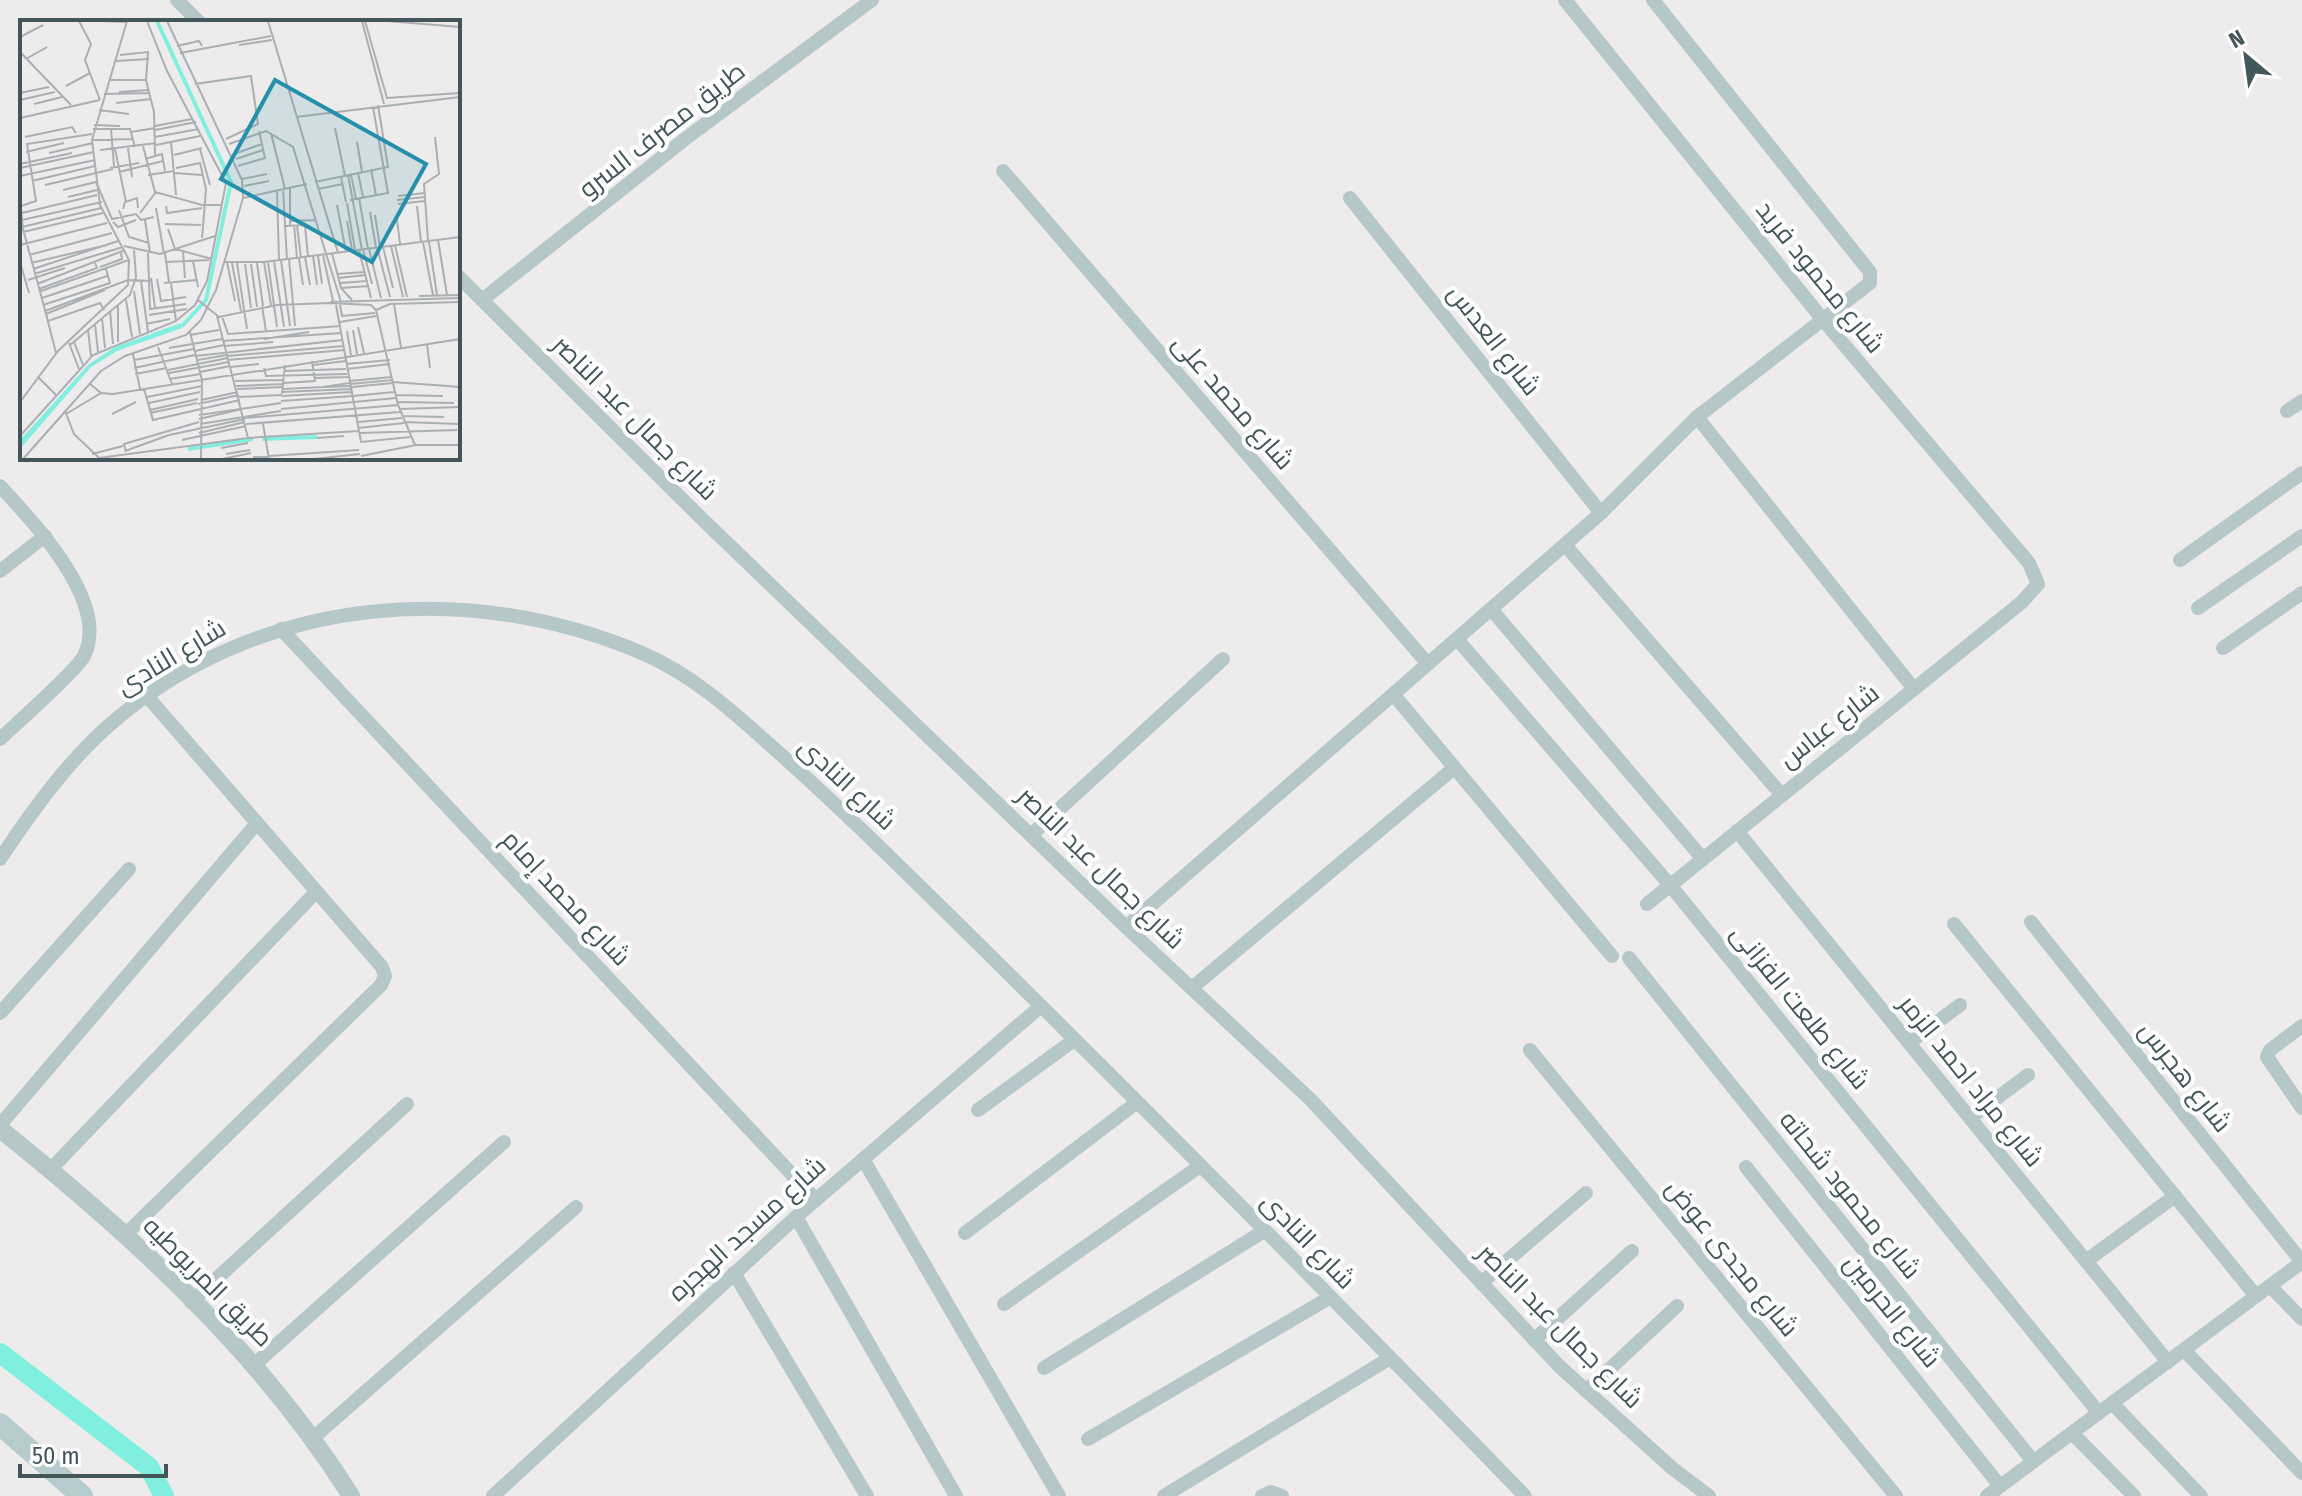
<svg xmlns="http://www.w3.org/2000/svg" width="2302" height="1496" font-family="'Fira Sans Condensed',Cairo,sans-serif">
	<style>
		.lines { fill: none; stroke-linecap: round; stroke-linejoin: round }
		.canal { stroke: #80efdf; stroke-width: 20 }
		.minor { stroke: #b5c7c9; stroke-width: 14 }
		.tertiary { stroke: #b5c7c9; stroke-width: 18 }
		.secondary { stroke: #b5cbce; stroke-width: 22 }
		.labels { text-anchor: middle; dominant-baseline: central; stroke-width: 8; stroke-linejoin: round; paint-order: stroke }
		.street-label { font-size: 26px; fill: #435659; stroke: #fff }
		.inset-river { fill: none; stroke: #80efdf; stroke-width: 4 }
		.inset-road { fill: none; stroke: #aaafb1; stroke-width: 2 }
		.view { fill: #2590ab; fill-opacity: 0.15; stroke: #2590ab; stroke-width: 4 }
		.inset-edge { fill: none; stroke: #435659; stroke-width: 4 }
	</style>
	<rect width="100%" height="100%" fill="#eeebec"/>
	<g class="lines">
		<polyline class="canal" points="0,1353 149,1467 164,1496"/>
		<g class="minor">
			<polyline points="177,0 199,22"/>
			<polyline points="1565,0 1824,321 2029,563 2038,584 2022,602 1647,904"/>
			<polyline points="1003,171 1428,664"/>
			<polyline points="1350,198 1601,513"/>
			<polyline points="458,276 699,516 1126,927 1310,1099 1559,1366 1672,1468 1709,1496"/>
			<polyline points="482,300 685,139 872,0"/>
			<polyline points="2287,411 2302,401"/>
			<polyline points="1697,417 1914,689"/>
			<path d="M0 486C32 521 111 602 84 656 75 672 17 723 0 739"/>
			<polyline points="1565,545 1781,794"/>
			<polyline points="2180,560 2302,473"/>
			<polyline points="0,571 45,536"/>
			<polyline points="2198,608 2302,536"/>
			<polyline points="1491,609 1703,859"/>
			<polyline points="281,629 816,1200"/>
			<polyline points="1457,639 1670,885 2099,1413"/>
			<polyline points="2223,648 2302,593"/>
			<polyline points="1393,694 1612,956"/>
			<polyline points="1737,831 2168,1362"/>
			<polyline points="1031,835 1223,659"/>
			<path d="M0 859C34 808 72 755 120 716 268 595 469 580 642 653 691 674 730 709 769 744 829 797 885 852 941 907 1138 1101 1333 1298 1525 1496"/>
			<polyline points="1954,924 2256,1296"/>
			<polyline points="1126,927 1601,513 1697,417 1870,283 1870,272 1653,0"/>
			<polyline points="1629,958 2033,1461"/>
			<polyline points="1193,987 1454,768"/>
			<polyline points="0,1013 129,869"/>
			<polyline points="2302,1026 2270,1050 2267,1057 2302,1108"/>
			<polyline points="1909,1043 1960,1005"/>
			<polyline points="1530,1050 1896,1496"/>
			<polyline points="978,1110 1074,1040"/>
			<polyline points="1970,1118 2028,1075"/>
			<polyline points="0,1125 257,823"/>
			<polyline points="863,1159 1059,1496"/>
			<polyline points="1746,1167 2000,1486"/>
			<polyline points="51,1169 316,892"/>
			<polyline points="796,1217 956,1496"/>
			<polyline points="965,1233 1136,1103"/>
			<polyline points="125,1235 381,985 385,976 382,967 147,696"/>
			<polyline points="2086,1261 2175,1196"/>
			<polyline points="734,1273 867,1496"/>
			<polyline points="1481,1283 1586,1193"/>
			<polyline points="2270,1286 2302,1319"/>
			<polyline points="191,1302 407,1104"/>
			<polyline points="1004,1304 1200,1166"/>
			<polyline points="1534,1340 1632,1251"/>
			<polyline points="2184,1350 2302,1473"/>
			<polyline points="254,1365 504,1142"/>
			<polyline points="1044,1368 1264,1231"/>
			<polyline points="1586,1391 1677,1306"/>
			<polyline points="2112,1403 2201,1496"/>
			<polyline points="2072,1433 2134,1496"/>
			<polyline points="314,1437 576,1207"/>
			<polyline points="1088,1439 1329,1298"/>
			<polyline points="493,1496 796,1217 1041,1006"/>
			<polyline points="1164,1496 1390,1358"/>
			<polyline points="1262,1496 1271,1492 1282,1496"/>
			<polyline points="1987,1496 2302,1262 2031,922"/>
		</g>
		<path class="tertiary" d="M0 1129C131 1234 261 1352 351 1496"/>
		<polyline class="secondary" points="0,1424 82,1496"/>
	</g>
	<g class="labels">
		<g class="street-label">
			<text transform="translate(662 130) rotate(-38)">طريق مصرف السرو</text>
			<text transform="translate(1820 277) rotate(51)">شارع محمود فريد</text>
			<text transform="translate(1494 340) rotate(52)">شارع العدس</text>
			<text transform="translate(1233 402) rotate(49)">شارع محمد على</text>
			<text transform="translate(635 418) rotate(45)">شارع جمال عبد الناصر</text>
			<text transform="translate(171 657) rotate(-31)">شارع النادى</text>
			<text transform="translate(1829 726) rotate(-38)">شارع عباس</text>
			<text transform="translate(847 784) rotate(43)">شارع النادى</text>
			<text transform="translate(1101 868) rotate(44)">شارع جمال عبد الناصر</text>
			<text transform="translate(566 898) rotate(47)">شارع محمد إمام</text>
			<text transform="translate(1800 1007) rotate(51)">شارع طلعت الفزانى</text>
			<text transform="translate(2185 1077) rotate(52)">شارع هجرس</text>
			<text transform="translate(1971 1081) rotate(51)">شارع مراد احمد الزمر</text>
			<text transform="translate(1850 1195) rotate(51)">شارع محمود شحاته</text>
			<text transform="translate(747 1229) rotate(-42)">شارع مسجد الهجره</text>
			<text transform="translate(1308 1241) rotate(46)">شارع النادى</text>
			<text transform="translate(1732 1258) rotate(51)">شارع مجدى عوض</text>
			<text transform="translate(208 1282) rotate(45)">طريق المريوطيه</text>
			<text transform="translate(1892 1311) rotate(51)">شارع الحرمين</text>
			<text transform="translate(1560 1326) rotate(45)">شارع جمال عبد الناصر</text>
		</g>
	</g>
	<g transform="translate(20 20)">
		<rect width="440" height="440" fill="#eeebec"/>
		<path d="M161 303 162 308 97 331 71 347 0 429V420L69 344 95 327Z" fill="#80efdf"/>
		<path class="inset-river" d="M137 1 211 162 186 280 162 306M242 419 297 417M168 429 233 419"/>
		<path class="inset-road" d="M59 1 71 24 65 40 80 80M82 1 107 2M248 1 318 233M342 1 364 84M345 1 367 78 440 73M367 1 440 7M0 17 23 5M219 25 252 20M157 26 179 21 182 26M0 32 51 85M160 33 251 16M100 35 128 32 126 60 134 92 135 135M6 39 27 27M96 41 129 39M89 60H126M175 64 231 56 238 104 206 119M46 66 70 53M99 72 128 70M0 73 29 67M84 74 129 73M0 80 35 72M96 83 131 79M14 84 42 77M79 90 109 94M276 97 440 77M0 98 80 80M74 105 100 106M135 106 172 99M315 108 325 156M73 109H110L115 127M91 109 94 146M135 110 176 102M111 112 135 108M251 113 265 169M5 117 52 107 56 113M135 117 179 109M72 120 113 119M151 122 156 175M337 122 342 152M209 124 246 111 273 127 321 282M136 125 180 116M123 126 135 172 182 185H202M108 128 112 157M95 129 106 182M180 129 190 165M80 130 136 123M6 132 44 123M29 133 73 123M214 134 242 124M154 135 182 128M125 139 142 134 145 151M216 139 243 130M0 144 52 133M218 146 245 138 239 111M0 148 74 132M90 148 119 143M156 148 180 143 186 169 182 218M351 149 356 175M99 152 143 141M155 153 182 155M338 153 343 177M128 155 154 151M328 155 342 230M331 155 336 179M0 156 75 140M321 157 326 182M222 159 247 154M12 161 75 146M295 162 368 147 358 85M25 165 93 149M224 166 249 161M270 168V205M263 169 267 240M298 169 323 164M43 170 76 162 92 199 116 194 121 200 134 197M257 171 259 240M378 176 405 173M48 177 77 170M223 178 287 164M339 178 348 229M0 180 3 209 28 301 80 283 84 290M330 180 368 173 353 87M377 180 405 177M327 183 335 230M378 184 405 181M317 185 326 232M1 186 16 181 7 124 72 114M146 186 147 193 182 188M397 186 401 222M136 188 144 234M103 189 105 182 117 178 118 188M99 190 109 217 129 223M350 192 356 228M2 193 77 175M120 193 136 172M355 195 360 227M2 200 82 182M125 200 130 233M377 200 380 224M270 201 296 200M327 201 332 230M93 202 98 207 116 200M145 204 181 205M274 205 277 238M277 205 281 238M266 206 285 205 288 237M2 207 81 188M148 209 155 229 192 239M3 212 83 193M418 220 427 275M408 221 404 164 419 154 415 117M403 222 413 275M409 222 417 275M0 225 87 203M375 225 387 277M104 226 140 234 195 216M371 226 383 277M357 227 370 277M363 227 373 268M343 229 352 264M349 229 361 278M339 230 351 278M163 231 165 258M128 233 130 289 166 284M145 233 149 262M312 233 321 268 332 280M9 235 92 213M303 235 313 281M293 236 297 265M298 236 302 264M285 237 290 265M279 238 283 265M269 239 275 306M261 240 270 306M173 241 178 267M254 241 264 307M0 242 9 273M146 242 189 240M204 242H244L440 217M207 242 215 281M244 242 251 285M248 242 257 307M11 243 87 225M212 243 221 291M217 243 227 309M237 243 243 286M225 244 231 288M231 244 237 287M80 247 102 239 101 233M13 249 98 221M14 254 103 227M317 254 345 252M131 258 135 288M318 258 346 255M137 259 141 281 166 277M8 260 45 248M121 261 128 312M144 263 177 260M151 263 156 301M320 263 348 261M17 264 105 230M321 268 349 266M19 269 77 248 75 243M21 271 109 240M114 271 120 314M399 276 440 275M22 278 87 256M106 280 112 317M178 280 199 297 257 285 309 283 351 285 356 290 370 284 440 282M310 282 440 278M374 284 381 328M23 285 90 263 86 249M316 285 341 422 390 417M320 285 322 296 355 293M98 286V322M242 286 246 311M356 290 378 385 395 425M25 291 108 260 131 261M90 291 93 324M26 294 85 270M26 294 36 333M129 295 167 289M197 296 228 418M202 296 208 314 321 306M82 298 85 328M320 302 356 296M75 304 78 332M126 304 150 299M338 307 344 333M68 310 71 336M333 310 337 334M327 311 331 335M170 312 182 360 181 439M170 315 199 310M244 319 289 312M202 321 322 313M54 322 63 345M49 323 59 349M407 324 410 348M50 325 110 275 116 257 114 230M204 326 253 322M138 327 152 364M149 328 202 319M175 331 204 325M113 334 120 369M175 336 323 320M207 336 324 326M114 340 174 329M178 340 207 335M208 340 325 330M326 344 370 340M293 345 326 341M211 347 239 344M114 348 175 335M244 348 246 356 327 354M327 349 370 344M148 350 208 338M264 351 326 349M180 352 210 346M149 353 209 342M115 354 147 348M18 357 36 375M295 358 328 357M150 359 180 354M215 361 263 360M329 361 372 357M373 362 440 367M69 363 81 373 93 374 440 319M263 363 295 361 292 341M330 364 373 360M216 366 263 364M303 367 330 363M306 367 330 366M332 367 373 363M124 369 133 400 220 380M217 369 263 367M263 369 303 367M262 372 331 369M262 374 265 345M376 375 423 376M262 376 331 372M333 376 374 372M127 377 182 366M219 377 262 375M181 380 218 372M261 381 333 376M0 382 38 331 108 265 109 240 80 185 72 120 107 1M377 382 434 383M129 383 180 372M178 384 219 375M261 389 376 378M379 389 440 387M130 390 178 379M45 391 54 414 79 438 228 418 339 411M130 393 177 383M46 394 81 373M92 394 116 382M179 395 261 383M382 396 424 397M224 398 378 385M179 399 222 389M338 402 382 398M384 402 439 404M180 404 261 391M226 404 380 392M243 404 249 439M338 408 384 403M179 413 225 402M340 413 437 410M0 416 73 335 156 301 175 285 187 261 206 163 147 51 127 1M297 418 324 416M162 420 226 406M201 428 228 423M105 431 149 415 225 399M106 432 104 424 179 402M72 434 103 426M206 434 230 430M341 436 396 425H440M233 437 339 430M3 439 81 351 105 336 166 315 181 300 196 270 223 178 222 160 147 1M202 439 231 433M294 439 340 434"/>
		<path class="view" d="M255 60 406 144 352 242 201 159Z"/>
		<rect width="440" height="440" class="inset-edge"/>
	</g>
	<g transform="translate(2246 56) rotate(331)" stroke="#ffffff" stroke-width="6" paint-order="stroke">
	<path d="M0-6L14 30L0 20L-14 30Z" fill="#435659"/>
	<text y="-12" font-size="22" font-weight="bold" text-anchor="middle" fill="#435659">N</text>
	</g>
	<path d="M20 1464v12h146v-12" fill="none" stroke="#435659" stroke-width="4"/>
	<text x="32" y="1464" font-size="24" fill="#435659" stroke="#ffffff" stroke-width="6" paint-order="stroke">50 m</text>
</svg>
